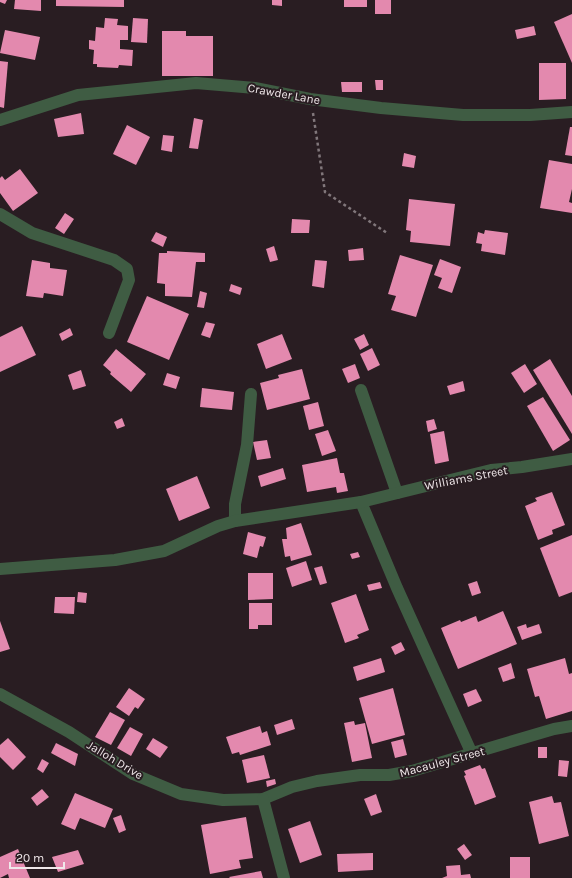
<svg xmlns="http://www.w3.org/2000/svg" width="572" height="878" font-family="Karla,sans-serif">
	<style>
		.building { fill: #e389ae }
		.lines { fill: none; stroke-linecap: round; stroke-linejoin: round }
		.path { stroke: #81777b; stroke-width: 2.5; stroke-dasharray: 3 3; stroke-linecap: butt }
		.minor { stroke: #3f5c43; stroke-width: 12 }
		.labels { text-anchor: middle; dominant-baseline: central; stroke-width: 4; stroke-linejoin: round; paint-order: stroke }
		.street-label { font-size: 12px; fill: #f0e8ea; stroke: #291d22 }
	</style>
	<rect width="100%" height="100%" fill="#291d22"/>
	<g class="building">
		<polygon points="0,0 7,0 5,4 0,2"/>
		<polygon points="15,0 41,0 41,11 14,9"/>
		<polygon points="56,0 124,0 124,7 56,6"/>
		<polygon points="272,0 282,0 282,6 272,5"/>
		<rect x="344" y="0" width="23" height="7"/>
		<rect x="375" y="0" width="16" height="14"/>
		<polygon points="572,14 572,63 554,22"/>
		<polygon points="105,18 118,19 117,25 128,26 128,40 120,40 120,49 133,50 132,66 119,65 118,68 97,67 97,64 93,64 94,50 89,49 89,40 95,41 96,27 104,28"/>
		<polygon points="133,18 148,19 147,43 131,42"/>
		<polygon points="534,26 536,35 517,39 515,30"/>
		<polygon points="5,30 40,37 35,60 0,53"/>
		<polygon points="162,31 186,31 186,36 213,36 213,76 162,76"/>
		<polygon points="0,61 8,62 4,108 0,107"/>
		<polygon points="539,63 566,63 566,99 539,100"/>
		<polygon points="375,80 383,80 383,90 376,90"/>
		<polygon points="341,82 362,82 362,92 342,92"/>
		<polygon points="81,113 84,134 58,137 54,119"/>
		<polygon points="194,118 203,120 198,149 189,148"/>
		<polygon points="127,125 150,137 136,165 113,154"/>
		<polygon points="570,127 572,127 572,156 565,155"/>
		<polygon points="163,135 174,136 172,152 161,150"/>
		<polygon points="404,153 416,156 414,168 402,166"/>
		<polygon points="549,160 572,164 572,189 569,202 572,203 572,213 540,208"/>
		<polygon points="20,169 38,193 13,211 0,193 0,178 2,176 5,180"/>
		<polygon points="409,199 455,204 450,246 410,242 411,231 406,230"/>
		<polygon points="65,213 74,219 64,234 55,228"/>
		<polygon points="292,219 310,220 309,233 291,233"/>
		<polygon points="485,230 508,233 505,255 481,251 482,244 476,243 478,232 484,234"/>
		<polygon points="156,232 167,237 163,247 151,241"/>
		<polygon points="274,246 278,260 270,262 266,249"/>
		<polygon points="363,248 364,260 349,261 348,250"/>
		<polygon points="167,251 205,253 205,262 196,262 192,297 165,296 165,284 157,283 159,253 167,253"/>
		<polygon points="400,255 433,265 416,317 391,310 396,296 388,294"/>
		<polygon points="440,259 461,267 452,293 438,288 442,278 434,275"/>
		<polygon points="32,260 50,263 50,268 67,270 63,296 44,293 43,298 26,296"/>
		<polygon points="315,260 327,261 324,288 312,286"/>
		<polygon points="231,284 242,288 240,295 229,291"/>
		<polygon points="200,291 207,293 204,308 197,307"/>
		<polygon points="147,296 189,314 169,360 127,342"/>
		<polygon points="206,322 215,324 210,338 201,335"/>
		<polygon points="22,326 36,355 0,372 0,337"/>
		<polygon points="70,328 73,335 62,341 59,334"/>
		<polygon points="282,334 292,359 266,369 257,344"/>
		<polygon points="364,334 369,345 360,350 354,339"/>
		<polygon points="372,348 380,365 368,371 360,354"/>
		<polygon points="116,349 146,374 131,392 110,374 111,372 103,365"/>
		<polygon points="550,359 572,396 572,434 533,370"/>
		<polygon points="355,364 360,378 348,383 342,369"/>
		<polygon points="525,364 537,384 524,393 511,373"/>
		<polygon points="302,369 310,399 267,410 260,383 279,378 278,375"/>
		<polygon points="81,370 86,386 73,390 68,375"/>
		<polygon points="167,373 180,377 176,389 163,385"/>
		<polygon points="463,381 465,391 450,395 447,386"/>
		<polygon points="202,388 234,392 232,410 200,407"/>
		<polygon points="543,397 570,440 553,451 527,406"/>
		<polygon points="318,402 324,426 309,430 303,406"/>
		<polygon points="122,418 125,426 117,429 114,422"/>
		<polygon points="434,419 437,429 428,432 426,421"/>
		<polygon points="328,430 336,451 322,456 315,434"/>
		<polygon points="444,431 449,461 435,464 430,434"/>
		<polygon points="267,440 271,458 257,460 253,442"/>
		<polygon points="337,458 340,473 344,473 348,491 337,493 336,487 307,492 302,465"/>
		<polygon points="283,468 286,479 261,487 258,476"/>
		<polygon points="197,476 210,508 179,521 166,489"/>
		<polygon points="552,492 565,525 552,530 553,534 538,540 525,506 537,501 535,498"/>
		<polygon points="301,523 312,555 291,561 290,556 285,557 282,539 287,539 286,528"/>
		<polygon points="248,532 266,537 263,547 260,546 257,558 243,554"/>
		<polygon points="572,535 572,592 559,597 540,548"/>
		<polygon points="358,552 360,557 352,559 350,554"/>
		<polygon points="306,561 312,580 292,587 286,568"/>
		<polygon points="322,566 327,583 320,585 314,568"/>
		<polygon points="248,573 273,573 273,599 248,600"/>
		<polygon points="477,581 481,593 472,596 468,584"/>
		<polygon points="380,582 382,588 369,591 367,585"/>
		<polygon points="78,592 87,593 86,603 77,602"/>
		<polygon points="356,594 369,630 357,635 359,638 345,643 331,603"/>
		<polygon points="55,597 75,597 74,614 54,613"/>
		<polygon points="249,603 272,603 272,625 258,625 258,629 249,629"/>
		<polygon points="503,611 517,644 458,669 441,628 460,620 461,622 476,616 478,622"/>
		<polygon points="0,621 10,649 0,652"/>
		<polygon points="526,624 527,628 539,624 542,633 522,640 517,627"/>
		<polygon points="401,642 405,650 395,655 391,647"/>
		<polygon points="381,658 385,672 357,681 353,667"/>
		<polygon points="565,658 569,674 572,673 572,711 546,719 539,696 535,697 527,669"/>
		<polygon points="511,663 515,678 503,682 498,668"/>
		<polygon points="129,688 145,699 138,709 135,707 129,716 116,707"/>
		<polygon points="393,688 405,735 372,744 359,698"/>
		<polygon points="476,689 482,701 468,707 463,694"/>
		<polygon points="110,712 125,720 111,745 95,737"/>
		<polygon points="292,719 295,729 277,735 274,725"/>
		<polygon points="354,721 355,725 365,723 372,758 352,762 344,723"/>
		<polygon points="260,726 262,733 267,731 271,745 240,755 239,752 232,754 226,737"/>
		<polygon points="130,727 143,734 131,756 117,748"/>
		<polygon points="8,738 26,757 13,770 0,757 0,745"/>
		<polygon points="153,738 168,747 160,758 146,749"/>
		<polygon points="403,739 407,755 395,758 391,742"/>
		<polygon points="56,743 78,754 75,766 51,753"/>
		<rect x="538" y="747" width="9" height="11"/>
		<polygon points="264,755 270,778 247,783 242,760"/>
		<polygon points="42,759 49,763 43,773 37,769"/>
		<polygon points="559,760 569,761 567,777 558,776"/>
		<polygon points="480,765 482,769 485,768 496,797 475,805 464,776 466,775 464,771"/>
		<polygon points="275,779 276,784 267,787 266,781"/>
		<polygon points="42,789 49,797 37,806 31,798"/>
		<polygon points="75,793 113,809 105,828 80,818 75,830 61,824"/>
		<polygon points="376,794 382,812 371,816 364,799"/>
		<polygon points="552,796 554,803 561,802 569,836 539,844 529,802"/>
		<polygon points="121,815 126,830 119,833 113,818"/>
		<polygon points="246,817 253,858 239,860 241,868 210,874 201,825"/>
		<polygon points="310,821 322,855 300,863 288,829"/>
		<polygon points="464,844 472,855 465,860 457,849"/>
		<polygon points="18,849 30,878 9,878 8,874 0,878 0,857"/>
		<polygon points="78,850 84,864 58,872 52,857"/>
		<polygon points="373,853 373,870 338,872 337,854"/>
		<rect x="510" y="857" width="20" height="21"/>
		<polygon points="460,865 461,875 470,874 471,878 442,878 447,876 446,866"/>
		<polygon points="261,871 263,878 230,878 229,877"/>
	</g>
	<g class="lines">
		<polyline class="path" points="313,113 325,192 387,233"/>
		<g class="minor">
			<polyline points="0,120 78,95 196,83 255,88 310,99 381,108 463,115 530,115 572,112"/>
			<polyline points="0,214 32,233 114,260 127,269 129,280 109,333"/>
			<polyline points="361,390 397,493"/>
			<polyline points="361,502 397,588 472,754"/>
			<polyline points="235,521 235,504 247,445 251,394"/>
			<polyline points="0,569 115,560 164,551 218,526 235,521 361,502 491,470 522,467 572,459"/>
			<polyline points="0,694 69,732 133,774 181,794 223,800 263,799 292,787 317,781 360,775 389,775 412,771 554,729 572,726"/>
			<polyline points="263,799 284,878"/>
		</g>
	</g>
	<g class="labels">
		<g class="street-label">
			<text transform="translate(284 94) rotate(10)">Crawder Lane</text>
			<text transform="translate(466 478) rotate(-11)">Williams Street</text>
			<text transform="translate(115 760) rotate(31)">Jalloh Drive</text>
			<text transform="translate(442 762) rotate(-15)">Macauley Street</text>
		</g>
	</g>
	<path d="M10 862v6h54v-6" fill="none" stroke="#f0e8ea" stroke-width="2"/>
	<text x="16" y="862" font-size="12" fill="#f0e8ea" stroke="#291d22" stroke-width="3" paint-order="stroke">20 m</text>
</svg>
